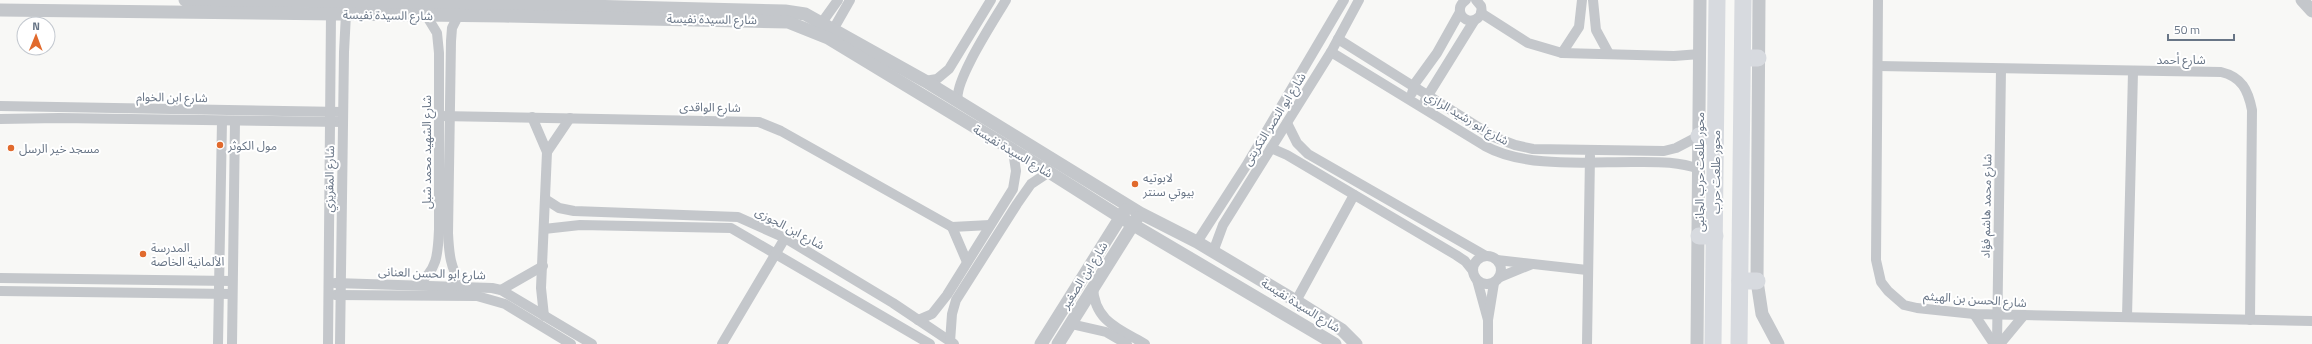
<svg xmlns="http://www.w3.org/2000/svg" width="2312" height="344" font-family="'Titillium Web','Noto Sans Arabic',sans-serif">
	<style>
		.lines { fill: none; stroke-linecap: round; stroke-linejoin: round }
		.minor { stroke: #c4c7cb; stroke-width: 10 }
		.tertiary { stroke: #c4c7cb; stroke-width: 13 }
		.primary { stroke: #d7dadf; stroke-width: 17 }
		.poi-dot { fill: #e16a2d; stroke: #fff; stroke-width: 1.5 }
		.labels { text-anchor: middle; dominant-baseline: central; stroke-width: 4; stroke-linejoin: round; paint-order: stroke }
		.street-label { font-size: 12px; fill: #687586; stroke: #fff }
		.poi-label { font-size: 12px; fill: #687586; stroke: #fff; text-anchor: start }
	</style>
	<rect width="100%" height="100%" fill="#f8f8f6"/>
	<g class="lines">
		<g class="minor">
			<path d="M1466 0C1456 7 1459 18 1470 21 1479 20 1483 14 1481 6L1476 0"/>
			<polyline points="1593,0 1596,30 1609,54"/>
			<polyline points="1878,0 1876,260 1881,282 1888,291 1904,305 1917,308 1974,314 2312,321"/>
			<polyline points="1481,13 1528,43 1562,53 1674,56 1700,54"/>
			<path d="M458 16 452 28 451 41 448 233C449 253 450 268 462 286"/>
			<polyline points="818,28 838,0"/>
			<polyline points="830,35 850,0"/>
			<polyline points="1338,39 1494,137 1515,145 1533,149 1664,151 1676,148 1699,136"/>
			<path d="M1331 52 1485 146C1525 168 1587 162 1632 162 1656 162 1677 161 1699 169"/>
			<polyline points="1562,53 1579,27 1582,0"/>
			<path d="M1878 66 2221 72C2242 77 2248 90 2252 110L2250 320"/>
			<polyline points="925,81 937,79 949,69 991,0"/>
			<polyline points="1412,93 1416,82 1437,53 1460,12"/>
			<polyline points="1425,100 1474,21"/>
			<path d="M958 101C953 82 995 19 1006 0"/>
			<polyline points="0,106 343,112"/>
			<polyline points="440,116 759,122 781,131 952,227 990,225"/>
			<polyline points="532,117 547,152 541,288 544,316"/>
			<polyline points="0,119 59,118 343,122"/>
			<polyline points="1287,123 1297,143 1308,154 1486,256"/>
			<polyline points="1271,148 1287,155 1456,255 1465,261 1473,271"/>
			<polyline points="547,152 570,118"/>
			<polyline points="545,199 559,208 574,211 738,217 785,238 893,303 954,344"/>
			<polyline points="952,227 967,262"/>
			<polyline points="544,229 580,225 731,228 930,344"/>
			<polyline points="1197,242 1246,166 1344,0"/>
			<polyline points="1213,252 1223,225 1331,52 1359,0"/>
			<circle cx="1487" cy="270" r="14"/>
			<polyline points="1497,260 1587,270"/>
			<polyline points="1500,277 1532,264"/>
			<polyline points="0,278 232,281"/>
			<polyline points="1477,280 1488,320"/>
			<polyline points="335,283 492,288 501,290 592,344"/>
			<path d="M417 284C438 271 438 252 439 229V53L437 33 426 15"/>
			<path d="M1093 287C1094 321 1119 329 1145 344"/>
			<polyline points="501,290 543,266"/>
			<polyline points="0,291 232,294"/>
			<polyline points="335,295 477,296 505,304 571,344"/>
			<polyline points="1296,301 1354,195"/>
			<polyline points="1974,314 1994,344"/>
			<polyline points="2127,317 2133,72"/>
			<polyline points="918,320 932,314 947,295 1013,189 1016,171 1013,151"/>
			<polyline points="1071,324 1106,332 1127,344"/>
			<polyline points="950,342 952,314 956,300 1017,204 1031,184 1049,172"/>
			<polyline points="218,344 222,121"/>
			<polyline points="232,344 235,121"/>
			<polyline points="328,344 331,14"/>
			<polyline points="340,344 344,52 346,14"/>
			<polyline points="722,344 785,238"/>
			<polyline points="1488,344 1488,320 1494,283"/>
			<polyline points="1587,344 1590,156"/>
			<polyline points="1997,344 2001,69"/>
			<polyline points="2000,344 2024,315"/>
		</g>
		<g class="tertiary">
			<polyline points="185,0 505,4 785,11 805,14 925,81 1140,213 1197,242 1296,301 1342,330 1356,344"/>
			<polyline points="1759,0 1757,281 1762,314 1778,344"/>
			<polyline points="2302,0 2312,11"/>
			<polyline points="0,10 504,16 788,22 828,38 1049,172 1120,217 1335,344"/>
			<polyline points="1041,344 1125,210"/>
			<polyline points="1058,344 1137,218"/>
			<polyline points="1697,344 1700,0"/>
		</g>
		<g class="primary">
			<polyline points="1743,58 1758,58"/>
			<polyline points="1699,136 1715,136"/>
			<polyline points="1699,236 1715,236"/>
			<polyline points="1740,281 1757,281"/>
			<polyline points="1713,344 1717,0"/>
			<polyline points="1739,344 1743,0"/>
		</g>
	</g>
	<g class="poi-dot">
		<circle cx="220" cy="145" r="4"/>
		<circle cx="11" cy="148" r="4"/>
		<circle cx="1135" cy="184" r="4"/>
		<circle cx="143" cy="254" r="4"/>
	</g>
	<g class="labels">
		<g class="street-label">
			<text transform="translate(388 15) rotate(1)">شارع السيدة نفيسة</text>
			<text transform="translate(712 19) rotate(1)">شارع السيدة نفيسة</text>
			<text x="2181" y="59">شارع أحمد</text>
			<text transform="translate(172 97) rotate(1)">شارع ابن الخوام</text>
			<text transform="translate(710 107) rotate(1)">شارع الواقدى</text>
			<text transform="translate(1467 118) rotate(30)">شارع ابو رشيد الرازي</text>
			<text transform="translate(1274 119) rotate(-58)">شارع ابو النصر التكريتى</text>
			<text transform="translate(1013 151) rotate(31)">شارع السيدة نفيسة</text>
			<text transform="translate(426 152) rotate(-90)">شارع الشهيد محمد شبل</text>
			<text transform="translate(1699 172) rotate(-90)">محور طلعت حرب الجانبى</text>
			<text transform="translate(1715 172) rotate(-90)">محور طلعت حرب</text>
			<text transform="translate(329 179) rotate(-89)">شارع المقريزي</text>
			<text transform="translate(1986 206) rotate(-89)">شارع محمد هاشم فؤاد</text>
			<text transform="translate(790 228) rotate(28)">شارع ابن الجوزى</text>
			<text transform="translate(432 273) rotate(2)">شارع ابو الحسن العنانى</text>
			<text transform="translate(1084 275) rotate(-58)">شارع ابن الصغير</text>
			<text transform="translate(1975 299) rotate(4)">شارع الحسن بن الهيثم</text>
			<text transform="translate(1301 305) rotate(32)">شارع السيدة نفيسة</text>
		</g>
		<g class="poi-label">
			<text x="228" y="145">مول الكوثر</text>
			<text x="19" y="148">مسجد خير الرسل</text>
			<text x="1143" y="177">لابوتيه<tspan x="1143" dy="14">بيوتي سنتر</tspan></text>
			<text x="151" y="247">المدرسة<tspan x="151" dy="14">الألمانية الخاصة</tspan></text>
		</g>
	</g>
	<g transform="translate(36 36) rotate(1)"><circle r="19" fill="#ffffff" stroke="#c3c8cf"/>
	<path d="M0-3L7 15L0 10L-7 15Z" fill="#e16a2d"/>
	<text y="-6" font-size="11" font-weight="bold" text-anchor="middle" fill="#687586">N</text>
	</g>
	<path d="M2168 34v6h66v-6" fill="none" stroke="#687586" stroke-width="2"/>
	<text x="2174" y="34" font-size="12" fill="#687586" stroke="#ffffff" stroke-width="3" paint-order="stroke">50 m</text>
</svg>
